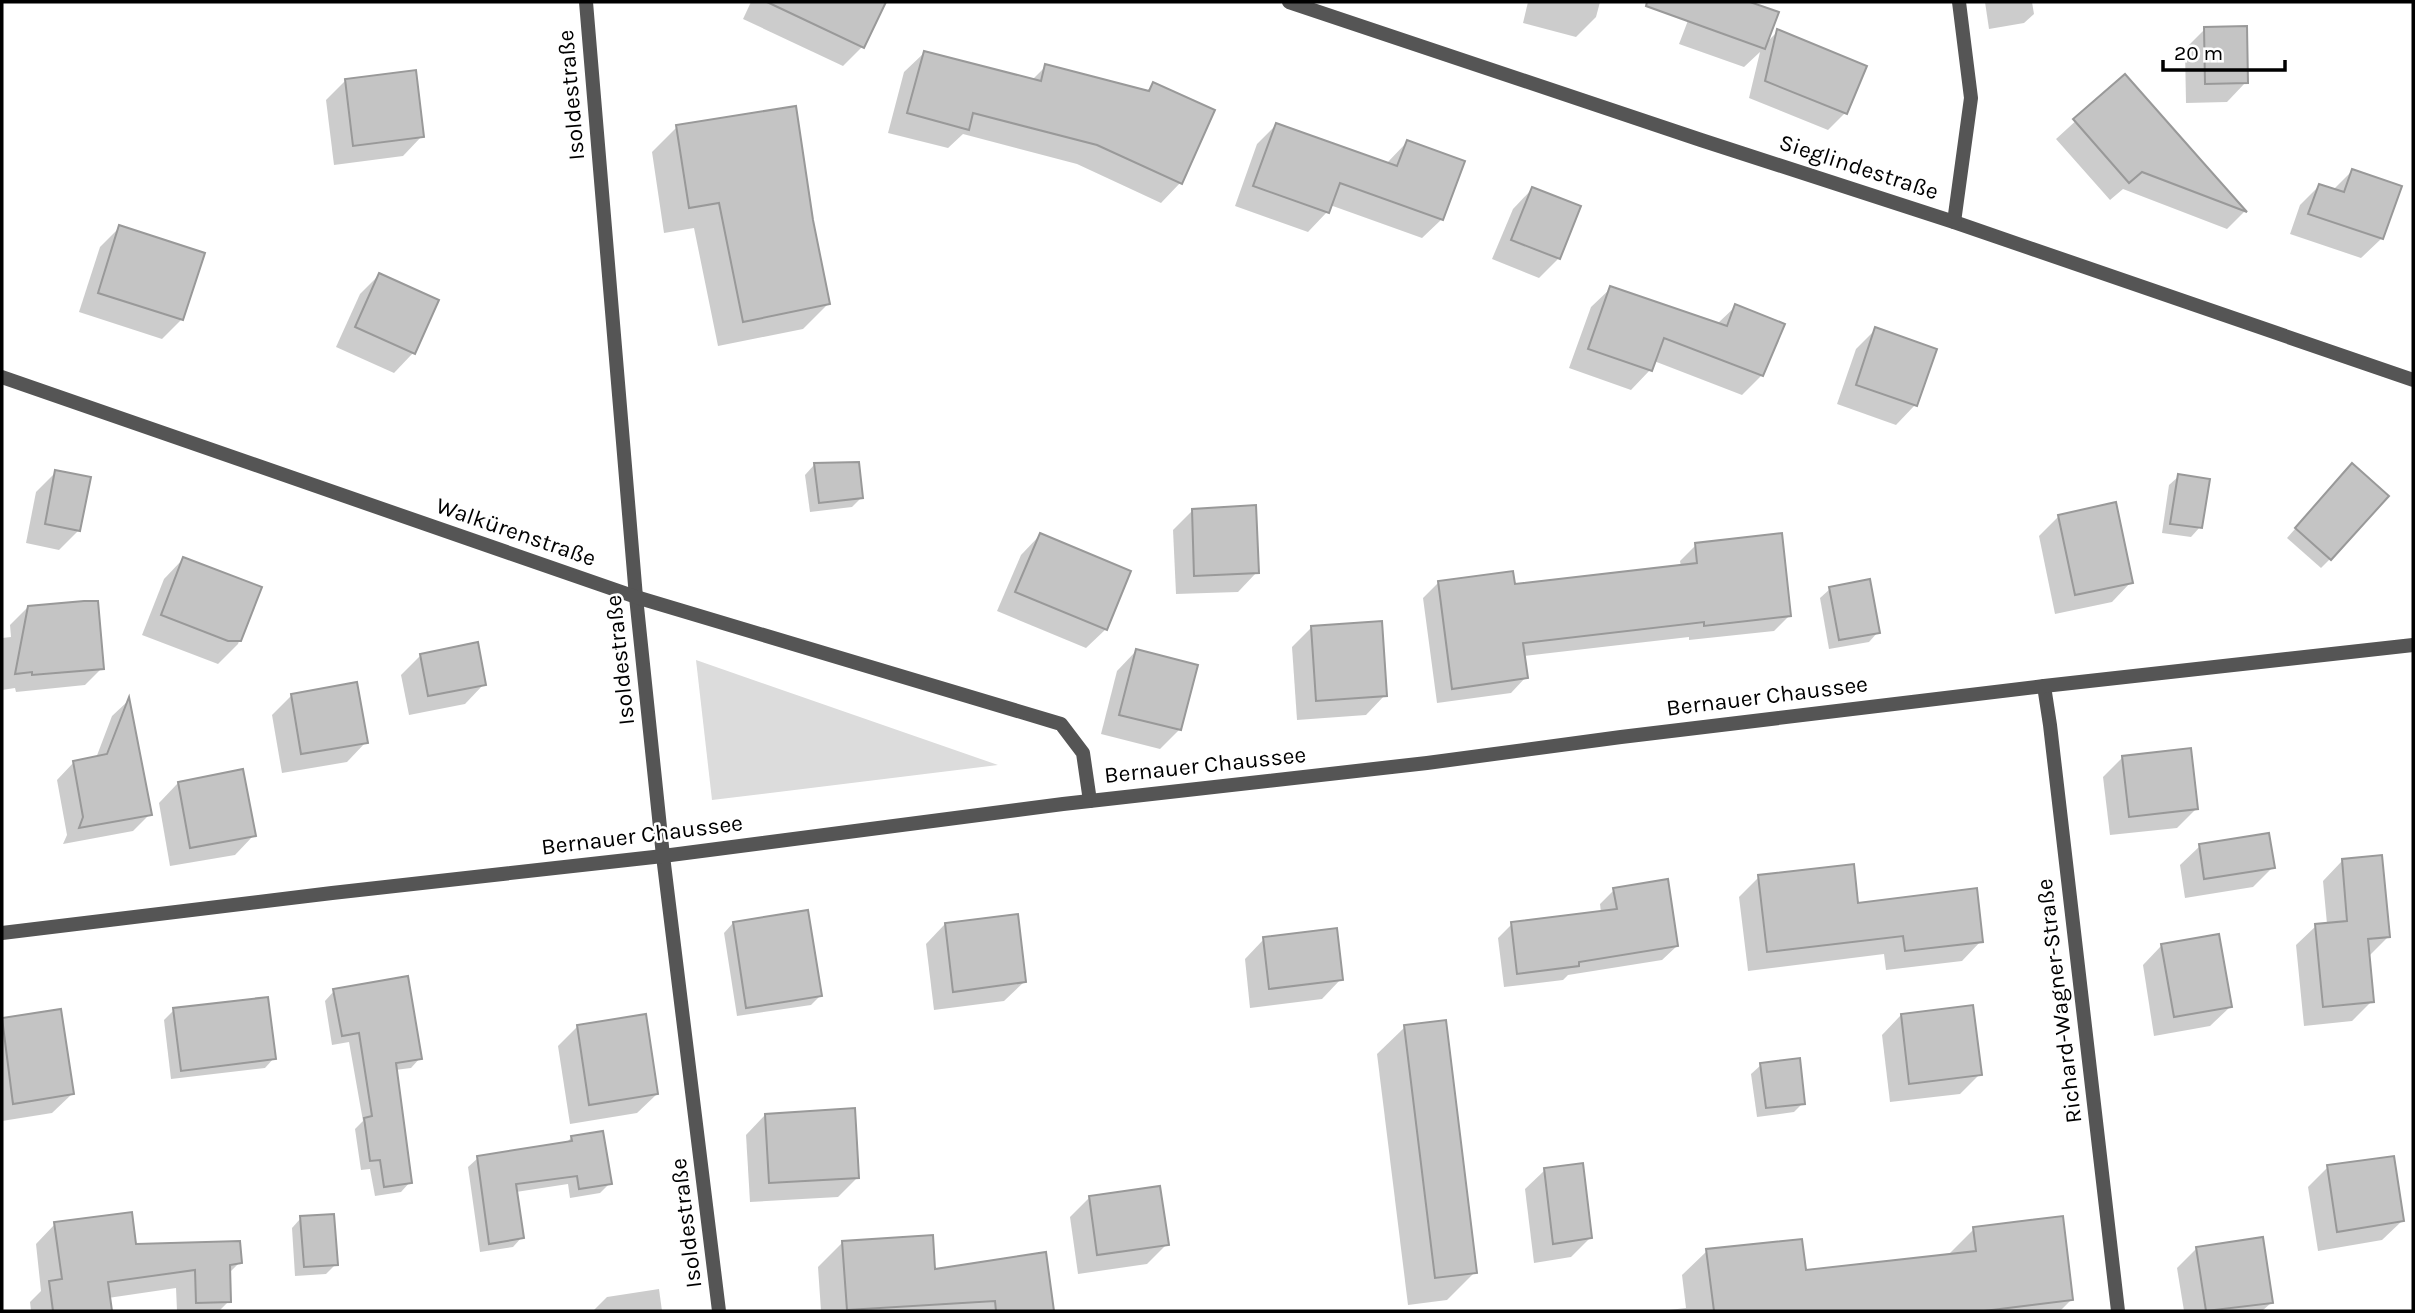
<svg xmlns="http://www.w3.org/2000/svg" width="2415" height="1313" font-family="Karla,sans-serif">
	<style>
		.green { fill: #dcdcdc }
		.shadow { fill: #0003 }
		.building { fill: #c4c4c4; stroke: #999; stroke-width: 2 }
		.lines { fill: none; stroke-linecap: round; stroke-linejoin: round }
		.minor { stroke: #555; stroke-width: 14 }
		.labels { text-anchor: middle; dominant-baseline: central; stroke-width: 5; stroke-linejoin: round; paint-order: stroke }
		.street-label { font-size: 23px; fill: #000; stroke: #fff }
	</style>
	<rect width="100%" height="100%" fill="#fff"/>
	<polygon class="green" points="696,660 998,765 712,800"/>
	<g class="shadow">
		<polygon points="751,2 884,2 862,47 843,66 743,19"/>
		<polygon points="1528,2 1600,2 1596,17 1576,37 1523,23"/>
		<polygon points="1700,2 1745,2 1776,13 1765,44 1777,32 1845,113 1828,130 1749,98 1760,52 1744,67 1679,44 1692,10"/>
		<polygon points="1985,2 2032,2 2034,14 2024,23 1989,29"/>
		<polygon points="2205,29 2246,82 2227,102 2186,103 2185,49"/>
		<polygon points="924,53 1032,80 1046,66 1146,92 1153,85 1180,183 1161,203 1077,164 963,134 948,148 888,133 904,72"/>
		<polygon points="2125,76 2244,212 2227,229 2123,189 2110,200 2056,139"/>
		<polygon points="346,80 422,136 403,156 334,165 326,100"/>
		<polygon points="1276,125 1386,164 1407,142 1442,219 1422,238 1330,205 1327,212 1308,232 1235,206 1257,144"/>
		<polygon points="677,127 811,220 828,304 803,329 718,346 694,228 664,233 652,152"/>
		<polygon points="2352,171 2399,187 2381,239 2361,258 2290,234 2300,205 2319,186 2333,190"/>
		<polygon points="1532,189 1559,258 1539,278 1492,259 1513,209"/>
		<polygon points="120,227 182,319 162,339 79,312 100,247"/>
		<polygon points="379,275 413,353 394,373 336,347 360,294"/>
		<polygon points="1611,288 1717,324 1736,306 1762,375 1742,395 1654,361 1650,370 1631,390 1569,368 1591,307"/>
		<polygon points="1876,329 1915,405 1896,425 1837,404 1856,349"/>
		<polygon points="814,465 862,497 852,507 810,512 805,475"/>
		<polygon points="56,472 79,530 59,550 26,543 36,492"/>
		<polygon points="2343,475 2330,559 2321,568 2287,538"/>
		<polygon points="2179,476 2200,527 2191,537 2162,533 2169,485"/>
		<polygon points="1193,510 1257,572 1238,592 1176,594 1173,530"/>
		<polygon points="2059,516 2131,582 2112,602 2055,614 2039,536"/>
		<polygon points="1040,535 1106,629 1086,648 997,611 1021,555"/>
		<polygon points="1696,545 1790,615 1774,631 1689,640 1689,637 1523,656 1526,677 1511,693 1437,703 1423,598 1438,583 1513,586 1681,567 1680,561"/>
		<polygon points="183,559 259,588 238,644 218,664 142,635 164,579"/>
		<polygon points="1830,589 1878,632 1869,642 1829,649 1820,598"/>
		<polygon points="97,602 102,668 85,685 16,692 15,688 2,690 2,638 11,637 10,625 27,608"/>
		<polygon points="1312,627 1385,695 1366,715 1297,720 1292,647"/>
		<polygon points="1136,651 1180,729 1160,749 1101,734 1117,671"/>
		<polygon points="421,655 484,684 465,704 409,715 401,675"/>
		<polygon points="291,696 366,742 347,762 282,773 272,715"/>
		<polygon points="128,701 150,814 133,831 63,844 67,835 57,780 74,762 96,758 112,716"/>
		<polygon points="2123,757 2196,809 2177,828 2110,835 2103,777"/>
		<polygon points="178,783 254,835 235,855 170,866 159,803"/>
		<polygon points="2200,846 2273,867 2253,887 2185,898 2180,865"/>
		<polygon points="2342,861 2388,937 2368,957 2372,1001 2352,1021 2304,1026 2296,945 2316,926 2327,924 2323,881"/>
		<polygon points="1759,877 1857,905 1981,941 1962,961 1886,970 1884,954 1748,971 1739,897"/>
		<polygon points="1614,890 1677,946 1662,960 1568,975 1563,980 1504,987 1498,938 1512,924 1601,913 1600,904"/>
		<polygon points="733,923 820,996 811,1005 737,1016 724,933"/>
		<polygon points="945,924 1024,982 1004,1001 934,1010 926,944"/>
		<polygon points="1264,939 1341,979 1322,999 1250,1008 1245,959"/>
		<polygon points="2162,945 2230,1007 2210,1026 2154,1036 2143,965"/>
		<polygon points="334,991 420,1058 411,1068 395,1070 410,1182 401,1192 375,1196 370,1169 361,1170 355,1129 363,1121 349,1042 332,1045 325,1001"/>
		<polygon points="174,1010 274,1058 265,1068 171,1079 164,1020"/>
		<polygon points="60,1011 72,1094 52,1113 2,1121 2,1020"/>
		<polygon points="1901,1015 1980,1074 1960,1094 1890,1102 1882,1035"/>
		<polygon points="578,1026 657,1094 637,1113 570,1124 558,1046"/>
		<polygon points="1405,1027 1475,1272 1447,1300 1408,1305 1377,1054"/>
		<polygon points="1761,1065 1803,1103 1794,1112 1757,1117 1751,1074"/>
		<polygon points="765,1115 858,1177 838,1197 750,1202 746,1135"/>
		<polygon points="572,1137 610,1183 600,1193 570,1198 568,1184 516,1192 522,1237 513,1247 480,1252 468,1167 478,1158 565,1144"/>
		<polygon points="2328,1167 2402,1221 2382,1240 2318,1251 2308,1187"/>
		<polygon points="1545,1170 1591,1237 1571,1257 1534,1263 1525,1189"/>
		<polygon points="1089,1198 1167,1244 1147,1264 1078,1274 1070,1217"/>
		<polygon points="301,1218 336,1264 326,1274 295,1276 292,1228"/>
		<polygon points="55,1224 135,1246 240,1262 228,1274 229,1301 219,1311 177,1311 176,1288 108,1298 110,1311 31,1311 30,1302 41,1291 36,1244"/>
		<polygon points="1974,1229 2071,1300 2060,1311 1661,1311 1686,1308 1682,1275 1707,1251 1804,1271 1950,1256 1950,1253"/>
		<polygon points="843,1242 934,1271 1044,1254 1052,1311 821,1311 818,1267"/>
		<polygon points="2197,1248 2271,1303 2262,1311 2184,1311 2177,1268"/>
		<polygon points="659,1289 662,1311 593,1311 607,1297"/>
	</g>
	<g class="building">
		<polygon points="767,2 886,2 864,48"/>
		<polygon points="1647,2 1750,2 1779,12 1765,49 1646,6"/>
		<polygon points="2247,26 2248,83 2205,84 2204,27"/>
		<polygon points="1777,29 1867,66 1847,114 1765,81"/>
		<polygon points="924,51 1041,81 1045,64 1149,91 1153,82 1215,110 1182,184 1097,145 973,113 969,130 907,113"/>
		<polygon points="416,70 424,137 353,146 345,79"/>
		<polygon points="2125,74 2200,159 2247,212 2142,172 2129,183 2073,119"/>
		<polygon points="796,106 813,220 830,304 743,322 719,203 689,208 676,125"/>
		<polygon points="1276,123 1397,166 1407,140 1465,161 1443,220 1340,183 1329,213 1253,186"/>
		<polygon points="2352,169 2402,186 2383,239 2308,214 2319,184 2344,192"/>
		<polygon points="1532,187 1581,206 1560,259 1511,240"/>
		<polygon points="119,225 205,253 183,320 98,293"/>
		<polygon points="379,273 439,300 415,354 355,327"/>
		<polygon points="1610,286 1727,326 1735,304 1785,324 1763,376 1664,338 1652,371 1588,349"/>
		<polygon points="1875,327 1937,349 1917,406 1856,385"/>
		<polygon points="859,462 863,498 819,503 814,463"/>
		<polygon points="2352,463 2389,496 2331,560 2295,528"/>
		<polygon points="55,470 91,477 80,531 45,524"/>
		<polygon points="2178,474 2210,479 2202,528 2170,524"/>
		<polygon points="2116,502 2133,583 2075,595 2058,515"/>
		<polygon points="1256,505 1259,573 1194,576 1192,509"/>
		<polygon points="1040,533 1131,571 1107,630 1015,592"/>
		<polygon points="1782,533 1791,616 1704,626 1704,622 1523,643 1528,678 1452,689 1438,581 1513,571 1515,584 1697,563 1695,543"/>
		<polygon points="183,557 262,587 241,641 228,641 161,615"/>
		<polygon points="1870,579 1880,633 1839,640 1829,587"/>
		<polygon points="84,601 98,601 104,669 32,675 32,672 15,674 28,606"/>
		<polygon points="1382,621 1387,696 1316,701 1311,626"/>
		<polygon points="478,642 486,685 428,696 420,654"/>
		<polygon points="1136,649 1198,665 1181,730 1119,715"/>
		<polygon points="357,682 368,743 301,754 291,694"/>
		<polygon points="129,697 152,815 79,828 83,817 73,761 107,754"/>
		<polygon points="2191,748 2198,809 2129,817 2122,756"/>
		<polygon points="243,769 256,836 190,848 178,782"/>
		<polygon points="2269,833 2275,868 2204,879 2199,844"/>
		<polygon points="2382,855 2390,937 2368,939 2374,1002 2323,1007 2315,924 2347,921 2342,859"/>
		<polygon points="1854,864 1858,903 1977,888 1983,942 1905,951 1903,936 1767,952 1758,875"/>
		<polygon points="1668,879 1678,946 1579,962 1579,966 1517,974 1511,922 1617,909 1613,888"/>
		<polygon points="808,910 822,996 746,1008 733,922"/>
		<polygon points="1018,914 1026,982 953,992 945,923"/>
		<polygon points="1337,928 1343,980 1269,989 1263,937"/>
		<polygon points="2219,934 2232,1007 2174,1017 2161,944"/>
		<polygon points="408,976 422,1059 396,1063 412,1183 384,1187 380,1160 370,1161 364,1118 372,1116 359,1033 342,1036 333,989"/>
		<polygon points="268,997 276,1059 181,1071 173,1008"/>
		<polygon points="1973,1005 1982,1075 1909,1084 1901,1014"/>
		<polygon points="61,1009 74,1094 13,1104 2,1018"/>
		<polygon points="646,1014 658,1094 589,1105 577,1025"/>
		<polygon points="1446,1020 1477,1273 1435,1278 1404,1025"/>
		<polygon points="1800,1058 1805,1104 1766,1108 1760,1063"/>
		<polygon points="855,1108 859,1178 769,1183 765,1114"/>
		<polygon points="603,1131 612,1184 579,1189 577,1176 516,1184 524,1238 489,1244 477,1156 572,1141 571,1136"/>
		<polygon points="2394,1156 2404,1221 2337,1232 2327,1165"/>
		<polygon points="1583,1163 1592,1238 1553,1244 1544,1168"/>
		<polygon points="1160,1186 1169,1245 1097,1255 1089,1196"/>
		<polygon points="132,1212 136,1244 240,1241 242,1263 230,1265 231,1302 196,1303 195,1270 108,1282 112,1311 53,1311 49,1281 62,1279 54,1222"/>
		<polygon points="334,1214 338,1265 304,1267 300,1216"/>
		<polygon points="2063,1216 2073,1300 1984,1311 1714,1311 1706,1249 1802,1239 1806,1270 1976,1251 1973,1227"/>
		<polygon points="933,1235 935,1269 1046,1252 1054,1311 996,1311 995,1301 847,1310 842,1241"/>
		<polygon points="2263,1237 2273,1303 2206,1311 2196,1247"/>
	</g>
	<g class="lines">
		<g class="minor">
			<polyline points="586,2 636,597 663,856 719,1311"/>
			<polyline points="1289,2 1701,140 1954,222 2413,380"/>
			<polyline points="1954,222 1971,98 1959,2"/>
			<polyline points="2,377 636,597 1061,724 1083,753 1090,801"/>
			<polyline points="2044,686 2050,725 2118,1311"/>
			<polyline points="2,933 332,893 663,856 1063,804 1427,763 1621,737 2044,686 2413,645"/>
		</g>
	</g>
	<g class="labels">
		<g class="street-label">
			<text transform="translate(571 95) rotate(-95)">Isoldestraße</text>
			<text transform="translate(1859 167) rotate(18)">Sieglindestraße</text>
			<text transform="translate(516 532) rotate(19)">Walkürenstraße</text>
			<text transform="translate(620 660) rotate(-96)">Isoldestraße</text>
			<text transform="translate(1767 696) rotate(-7)">Bernauer Chaussee</text>
			<text transform="translate(1205 765) rotate(-6)">Bernauer Chaussee</text>
			<text transform="translate(642 835) rotate(-7)">Bernauer Chaussee</text>
			<text transform="translate(2059 1001) rotate(-97)">Richard-Wagner-Straße</text>
			<text transform="translate(686 1223) rotate(-97)">Isoldestraße</text>
		</g>
	</g>
	<rect width="2415" height="1313" fill="none" stroke="#000000" stroke-width="7"/>
	<path d="M2163 60v10h122v-10" fill="none" stroke="#000000" stroke-width="3.5"/>
	<text x="2174" y="60" font-size="21" fill="#000000" stroke="#ffffff" stroke-width="5" paint-order="stroke">20 m</text>
</svg>
